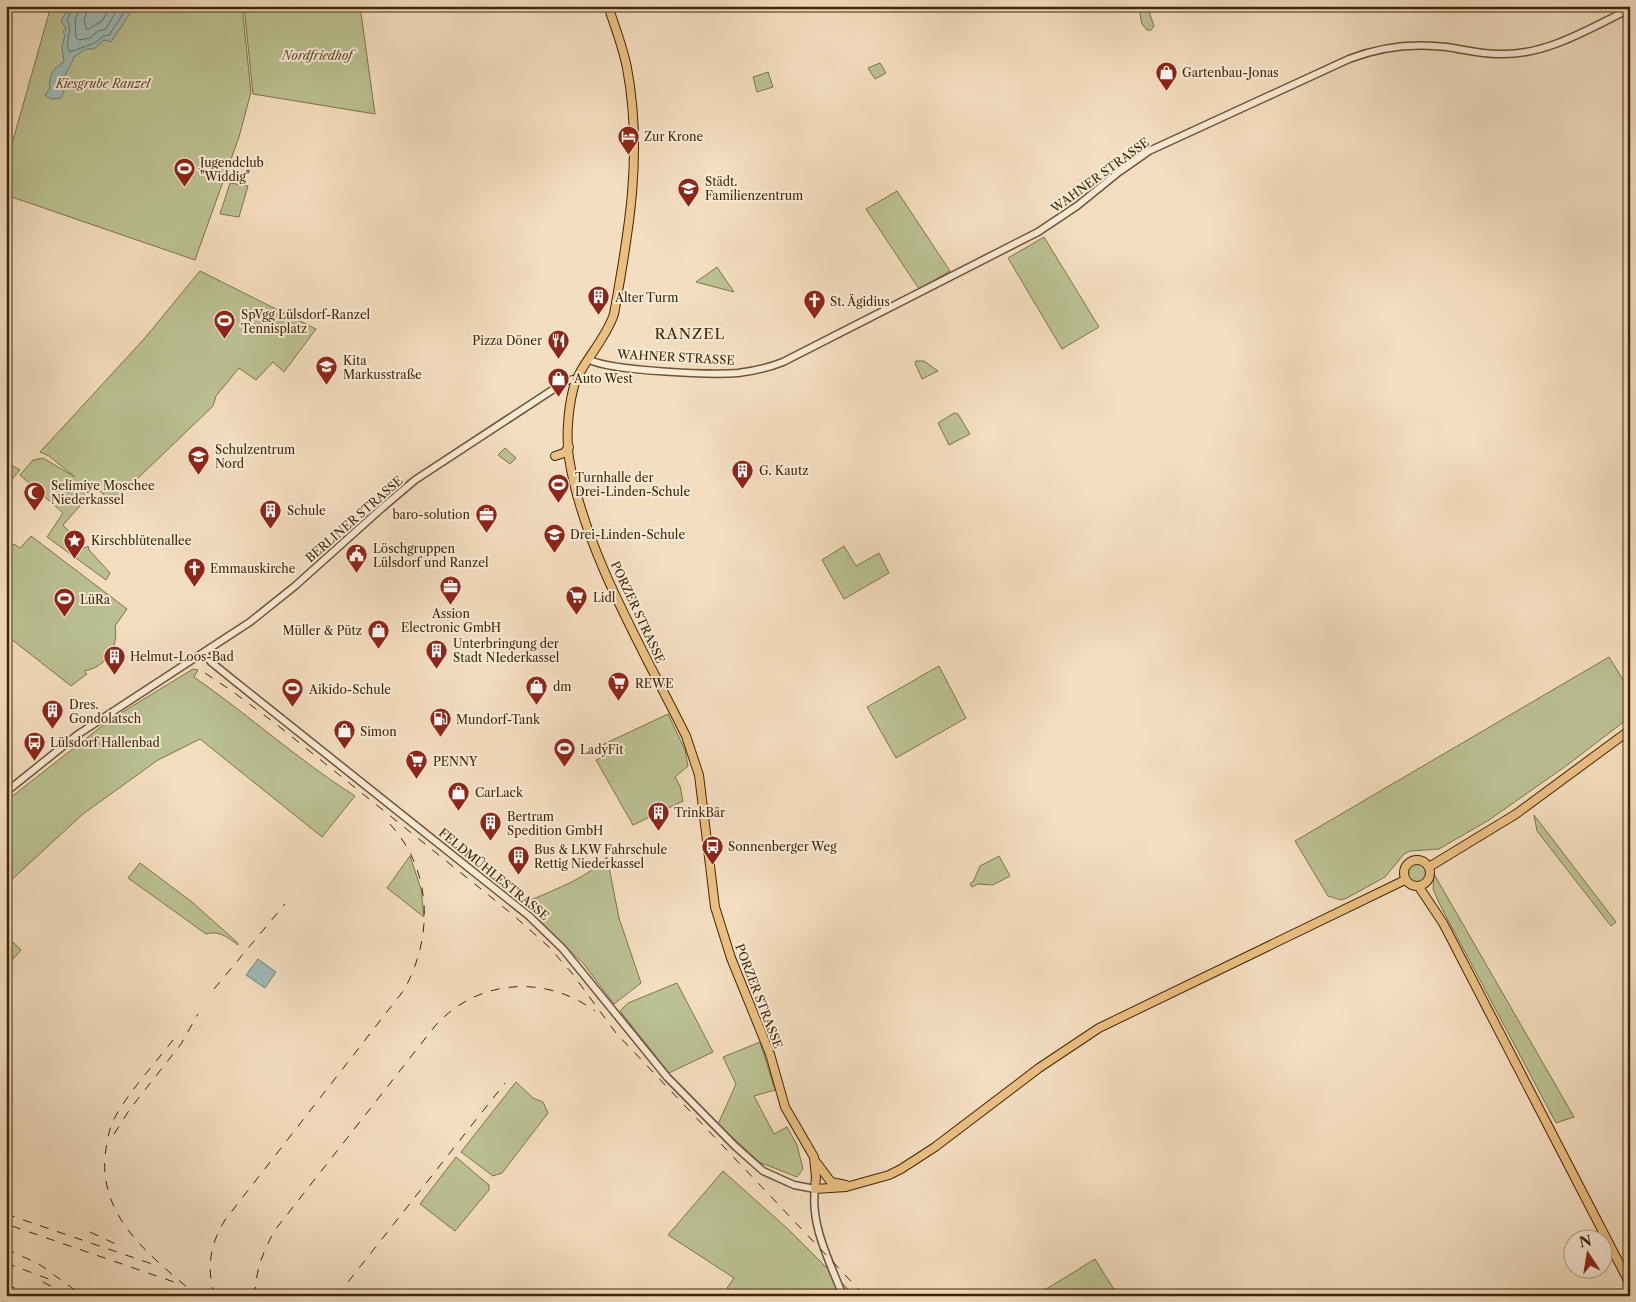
<svg xmlns="http://www.w3.org/2000/svg" width="1636" height="1302" font-family="'Libre Caslon Text',serif">
	<style>
		.green { fill: #bbc192; stroke: #7e744d }
		.water { fill: #9cbbb8; stroke: #777f72 }
		.lines { fill: none; stroke-linecap: round; stroke-linejoin: round }
		.shore { stroke: #6e7060; stroke-width: 1 }
		.minor-casing { stroke: #6d5436; stroke-width: 9 }
		.major-casing { stroke: #402608; stroke-width: 10 }
		.minor { stroke: #f8ead6; stroke-width: 6 }
		.major { stroke: #eabf80; stroke-width: 8 }
		.rail { stroke: #402608; stroke-width: 1; stroke-dasharray: 9 9; stroke-linecap: butt }
		.labels { text-anchor: middle; dominant-baseline: central; stroke-width: 4; stroke-linejoin: round; paint-order: stroke }
		.park-label { font-size: 12px; font-style: italic; fill: #5f4d2a; stroke: #f8ead6 }
		.poi-label { font-size: 12px; fill: #402608; stroke: #f8ead6; text-anchor: start }
		.street-label { font-size: 12px; fill: #402608; stroke: #f8ead6 }
		.quarter-label { font-size: 15px; letter-spacing: 1px; fill: #402608; stroke: #f8ead6 }
	</style>
	<rect width="100%" height="100%" fill="#f4dec0"/>
	<filter id="stains"><feTurbulence type="fractalNoise" baseFrequency=".004" numOctaves="4"/><feColorMatrix values="0 0 0 0 .2 0 0 0 0 .09 0 0 0 0 .02 0 0 0 .5 -.17"/></filter>
	<radialGradient id="worn" r=".72"><stop offset=".6" stop-color="#630" stop-opacity="0"/><stop offset="1" stop-color="#630" stop-opacity=".3"/></radialGradient>
	<g class="green">
		<polygon points="51,6 242,6 251,92 239,137 195,260 6,195 6,165"/>
		<polygon points="244,6 360,6 375,114 253,94"/>
		<polygon points="1122,6 1147,6 1154,26 1151,30 1147,30 1142,24 1139,9 1123,9"/>
		<polygon points="880,63 886,73 875,79 868,68"/>
		<polygon points="768,72 773,87 757,92 753,77"/>
		<polygon points="230,183 248,186 239,217 220,214"/>
		<polygon points="897,191 950,271 919,289 866,209"/>
		<polygon points="1044,237 1099,327 1062,349 1008,258"/>
		<polygon points="717,267 734,292 696,282"/>
		<polygon points="200,271 316,329 284,372 273,362 256,380 239,368 216,396 213,406 112,503 94,485 92,488 94,490 63,525 85,548 88,546 89,550 110,573 106,580 47,537 63,513 20,475 33,460 43,458 75,477 49,456 40,452 144,339"/>
		<polygon points="916,361 924,361 938,371 922,379 915,363"/>
		<polygon points="954,413 958,414 970,434 949,445 938,423"/>
		<polygon points="505,448 516,458 510,464 498,455"/>
		<polygon points="6,462 20,470 6,486"/>
		<path d="M31 536 127 609 115 626C119 648 106 667 84 671L87 674 71 686 6 635V554L14 544 20 548Z"/>
		<polygon points="844,546 856,566 879,553 889,573 844,599 822,560"/>
		<polygon points="1609,657 1630,691 1630,717 1566,766 1489,820 1439,849 1410,851 1404,854 1385,877 1347,898 1341,900 1328,896 1295,841"/>
		<polygon points="939,666 966,718 896,758 867,707"/>
		<path d="M193 669 198 670 194 677C249 715 298 760 355 796L322 837 200 739 158 760 83 814 7 884V936L21 950 6 967V970V801L111 719Z"/>
		<polygon points="668,714 685,750 688,766 675,777 680,786 683,801 633,825 596,760 607,755 602,745"/>
		<polygon points="1534,815 1616,922 1611,926 1537,831"/>
		<polygon points="410,856 421,889 424,917 387,888"/>
		<polygon points="999,856 1010,876 993,885 978,884 972,887 970,884 974,880 980,866"/>
		<path d="M607 857 619 918 641 983 614 1004 583 963 528 911 531 900C558 888 587 878 607 857Z"/>
		<circle cx="1417" cy="873" r="11"/>
		<path d="M140 863 192 902 238 943V945C227 937 219 930 206 934L128 878Z"/>
		<polygon points="1434,874 1574,1117 1556,1123 1439,903 1433,889"/>
		<polygon points="677,983 713,1052 669,1073 620,1011 628,1003"/>
		<polygon points="760,1042 775,1090 754,1096 774,1134 787,1127 797,1145 803,1169 797,1177 759,1162 718,1124 736,1084 723,1057"/>
		<polygon points="516,1082 533,1098 543,1102 548,1113 502,1173 493,1176 461,1152"/>
		<polygon points="456,1157 489,1185 489,1190 455,1231 420,1204"/>
		<polygon points="723,1171 789,1230 855,1296 736,1296 727,1288 734,1278 668,1235"/>
		<polygon points="1095,1259 1118,1296 1035,1296"/>
	</g>
	<g class="water">
		<path d="M70 6H131L130 13 111 42 104 40 94 49H86L74 57C70 70 60 76 64 92L61 98 51 99 45 95 50 88C48 76 54 67 64 62L62 47 65 35 63 32 66 28 61 21Z"/>
		<polygon points="258,959 276,972 265,988 246,975"/>
	</g>
	<g class="lines">
		<g class="shore">
			<path d="M74 6 67 20C74 31 63 44 70 52 75 50 93 44 95 43 101 38 101 36 109 35L125 11 126 6"/>
			<polyline points="80,6 75,20 76,38 79,40 90,38 98,31 106,29 119,6"/>
			<polyline points="88,6 84,21 87,30 102,21 111,6"/>
		</g>
		<defs>
			<g id="minor">
				<path d="M590 360C612 371 711 375 738 373 754 371 768 368 783 362L1038 232 1077 206 1119 172 1149 151 1349 59C1382 46 1413 43 1447 47 1466 50 1485 55 1504 54 1549 54 1590 28 1630 9"/>
				<path d="M204 653 211 662 232 679 529 916 563 949 667 1077 736 1147 763 1171 794 1185 815 1189C810 1225 830 1262 843 1296"/>
				<polyline points="6,792 77,735 250,622 295,586 382,508 415,480 566,381 578,378"/>
			</g>
			<g id="major">
				<path d="M608 6C615 27 623 47 627 68 643 152 629 232 614 314 605 342 578 366 573 390 568 410 566 438 569 458 583 549 645 653 686 736L699 775 715 907 731 958 770 1054 785 1107 814 1157 816 1177 815 1189 846 1187 889 1175 901 1169 935 1147 1039 1068 1099 1028 1405 880"/>
				<polyline points="555,456 564,453 569,447"/>
				<circle cx="1417" cy="873" r="13"/>
				<polyline points="1429,867 1516,814 1630,730"/>
				<polyline points="1419,887 1443,923 1630,1284"/>
				<polyline points="816,1162 831,1182 846,1185"/>
			</g>
		</defs>
		<use href="#minor" class="minor-casing"/>
		<use href="#major" class="major-casing"/>
		<use href="#minor" class="minor"/>
		<use href="#major" class="major"/>
		<g class="rail">
			<polyline points="205,673 232,691 276,724 512,914 548,946 571,972 616,1033 865,1296"/>
			<polyline points="214,989 285,904"/>
			<path d="M173 1040C154 1065 129 1091 114 1119 108 1131 107 1143 105 1156 100 1221 153 1257 197 1296"/>
			<polyline points="114,1134 130,1109 181,1044 198,1014"/>
			<polyline points="6,1214 158,1266"/>
			<polyline points="12,1226 177,1283"/>
			<polyline points="90,1232 120,1246"/>
			<polyline points="6,1249 39,1264 83,1296"/>
			<polyline points="6,1263 54,1281"/>
			<polyline points="43,1282 70,1296"/>
			<polyline points="6,1285 38,1296"/>
			<path d="M215 1296C206 1269 210 1244 225 1220L404 990C435 934 432 865 385 819"/>
			<path d="M255 1296C255 1272 263 1251 275 1230L435 1026C477 979 545 974 595 1011"/>
			<polyline points="337,1296 505,1083"/>
		</g>
	</g>
	<defs>
		<symbol id="shop-pin" viewBox="-11 -11 22 30"><path d="M0 17L-7.5 6A9.5 9.5 0 1 1 7.5 6Z" fill="#8f2418" stroke="#f8ead6"/><path d="M-5-2.5h2.3a2.7 3.5 0 0 1 5.4 0H5L5.5 6h-11ZM-1.5-2.5h3a1.5 2.3 0 0 0-3 0Z" fill="#fff"/></symbol>
		<symbol id="hotel-pin" viewBox="-11 -11 22 30"><path d="M0 17L-7.5 6A9.5 9.5 0 1 1 7.5 6Z" fill="#8f2418" stroke="#f8ead6"/><path d="M-6-4.5h1.5V1H6V5H4.5V3h-9V5H-6ZM-4 0a1.8 1.8 0 1 1 3.6 0ZM.5 0V-2.5h3Q6-2.5 6 0Z" fill="#fff"/></symbol>
		<symbol id="stadium-pin" viewBox="-11 -11 22 30"><path d="M0 17L-7.5 6A9.5 9.5 0 1 1 7.5 6Z" fill="#8f2418" stroke="#f8ead6"/><path d="M0-5a6.5 5 0 1 0 0 10a6.5 5 0 1 0 0-10ZM-3.5-1.8h7v3.6h-7Z" fill="#fff"/></symbol>
		<symbol id="school-pin" viewBox="-11 -11 22 30"><path d="M0 17L-7.5 6A9.5 9.5 0 1 1 7.5 6Z" fill="#8f2418" stroke="#f8ead6"/><path d="M0-5L7-2L0 1L-7-2ZM-4 1L0 2.5L4 1V4Q0 6-4 4Z" fill="#fff"/></symbol>
		<symbol id="building-pin" viewBox="-11 -11 22 30"><path d="M0 17L-7.5 6A9.5 9.5 0 1 1 7.5 6Z" fill="#8f2418" stroke="#f8ead6"/><path d="M-4-6H4V6H1V3H-1V6H-4ZM-2.5-4.3h1.7v1.8h-1.7ZM.8-4.3h1.7v1.8H.8ZM-2.5-1h1.7V.8h-1.7ZM.8-1h1.7V.8H.8Z" fill="#fff"/></symbol>
		<symbol id="church-pin" viewBox="-11 -11 22 30"><path d="M0 17L-7.5 6A9.5 9.5 0 1 1 7.5 6Z" fill="#8f2418" stroke="#f8ead6"/><path d="M-1.2-6h2.4v3.5h3.3v2.4h-3.3V6h-2.4V-.1h-3.3v-2.4h3.3Z" fill="#fff"/></symbol>
		<symbol id="restaurant-pin" viewBox="-11 -11 22 30"><path d="M0 17L-7.5 6A9.5 9.5 0 1 1 7.5 6Z" fill="#8f2418" stroke="#f8ead6"/><path d="M-5-6h1v4h1v-4h1v4h1v-4h1v5L-1.5 .5V6h-2V.5L-5-1ZM5-6V6H3V1.5H1.5Q1.5-4 5-6Z" fill="#fff"/></symbol>
		<symbol id="mosque-pin" viewBox="-11 -11 22 30"><path d="M0 17L-7.5 6A9.5 9.5 0 1 1 7.5 6Z" fill="#8f2418" stroke="#f8ead6"/><path d="M3.5-4.9A6 6 0 1 0 3.5 4.9A5 5 0 1 1 3.5-4.9Z" fill="#fff"/></symbol>
		<symbol id="office-pin" viewBox="-11 -11 22 30"><path d="M0 17L-7.5 6A9.5 9.5 0 1 1 7.5 6Z" fill="#8f2418" stroke="#f8ead6"/><path d="M-6-3h4V-5.5h4V-3h4V5H-6ZM-1-4.5V-3h2v-1.5ZM-6 0V1H6V0Z" fill="#fff"/></symbol>
		<symbol id="sight-pin" viewBox="-11 -11 22 30"><path d="M0 17L-7.5 6A9.5 9.5 0 1 1 7.5 6Z" fill="#8f2418" stroke="#f8ead6"/><path d="M0-6L1.8-2.2L6-1.7L2.9 1.2L3.7 5.4L0 3.3L-3.7 5.4L-2.9 1.2L-6-1.7L-1.8-2.2Z" fill="#fff"/></symbol>
		<symbol id="civic-pin" viewBox="-11 -11 22 30"><path d="M0 17L-7.5 6A9.5 9.5 0 1 1 7.5 6Z" fill="#8f2418" stroke="#f8ead6"/><path d="M-.6-6.5H3V-4.5H.6V-3L4-1V1h2V6H-6V1h2V-1L-.6-3ZM-1.2 2.5V6h2.4V2.5Z" fill="#fff"/></symbol>
		<symbol id="supermarket-pin" viewBox="-11 -11 22 30"><path d="M0 17L-7.5 6A9.5 9.5 0 1 1 7.5 6Z" fill="#8f2418" stroke="#f8ead6"/><path d="M-6-5.5h2.5l.6 2H6L4.5 2H-2.5L-4.4-4H-6ZM-1.5 3.2a1.3 1.3 0 1 0 .1 0ZM3 3.2a1.3 1.3 0 1 0 .1 0Z" fill="#fff"/></symbol>
		<symbol id="fuel-pin" viewBox="-11 -11 22 30"><path d="M0 17L-7.5 6A9.5 9.5 0 1 1 7.5 6Z" fill="#8f2418" stroke="#f8ead6"/><path d="M-5.5-6h7V0h2V4h1.3V-2.5L3-4.5l.8-.8L6-3V5H2.5V1h-1V6h-7ZM-4.2-4.7v3.2H.2V-4.7Z" fill="#fff"/></symbol>
		<symbol id="bus-pin" viewBox="-11 -11 22 30"><path d="M0 17L-7.5 6A9.5 9.5 0 1 1 7.5 6Z" fill="#8f2418" stroke="#f8ead6"/><path d="M-5-6H5V4H4V6H2V4H-2V6H-4V4H-5ZM-3.5-4V0h7V-4ZM-3.5 1.2v1.5H-2V1.2ZM2 1.2v1.5H3.5V1.2Z" fill="#fff"/></symbol>
	</defs>
	<g fill-rule="evenodd">
		<use href="#shop-pin" x="1154" y="60" width="25" height="34"/>
		<use href="#hotel-pin" x="616" y="124" width="25" height="34"/>
		<use href="#stadium-pin" x="172" y="156" width="25" height="34"/>
		<use href="#school-pin" x="676" y="176" width="25" height="34"/>
		<use href="#building-pin" x="586" y="284" width="25" height="34"/>
		<use href="#church-pin" x="802" y="288" width="25" height="34"/>
		<use href="#stadium-pin" x="212" y="308" width="25" height="34"/>
		<use href="#restaurant-pin" x="546" y="328" width="25" height="34"/>
		<use href="#school-pin" x="314" y="354" width="25" height="34"/>
		<use href="#shop-pin" x="546" y="366" width="25" height="34"/>
		<use href="#school-pin" x="186" y="444" width="25" height="34"/>
		<use href="#building-pin" x="730" y="458" width="25" height="34"/>
		<use href="#stadium-pin" x="546" y="472" width="25" height="34"/>
		<use href="#mosque-pin" x="22" y="480" width="25" height="34"/>
		<use href="#building-pin" x="258" y="498" width="25" height="34"/>
		<use href="#office-pin" x="474" y="502" width="25" height="34"/>
		<use href="#school-pin" x="542" y="522" width="25" height="34"/>
		<use href="#sight-pin" x="62" y="528" width="25" height="34"/>
		<use href="#civic-pin" x="344" y="542" width="25" height="34"/>
		<use href="#church-pin" x="182" y="556" width="25" height="34"/>
		<use href="#office-pin" x="438" y="574" width="25" height="34"/>
		<use href="#supermarket-pin" x="564" y="584" width="25" height="34"/>
		<use href="#stadium-pin" x="52" y="586" width="25" height="34"/>
		<use href="#shop-pin" x="366" y="618" width="25" height="34"/>
		<use href="#building-pin" x="424" y="638" width="25" height="34"/>
		<use href="#building-pin" x="102" y="644" width="25" height="34"/>
		<use href="#supermarket-pin" x="606" y="670" width="25" height="34"/>
		<use href="#shop-pin" x="524" y="674" width="25" height="34"/>
		<use href="#stadium-pin" x="280" y="676" width="25" height="34"/>
		<use href="#building-pin" x="40" y="698" width="25" height="34"/>
		<use href="#fuel-pin" x="428" y="706" width="25" height="34"/>
		<use href="#shop-pin" x="332" y="718" width="25" height="34"/>
		<use href="#bus-pin" x="22" y="730" width="25" height="34"/>
		<use href="#stadium-pin" x="552" y="736" width="25" height="34"/>
		<use href="#supermarket-pin" x="404" y="748" width="25" height="34"/>
		<use href="#shop-pin" x="446" y="780" width="25" height="34"/>
		<use href="#building-pin" x="646" y="800" width="25" height="34"/>
		<use href="#building-pin" x="478" y="810" width="25" height="34"/>
		<use href="#bus-pin" x="700" y="834" width="25" height="34"/>
		<use href="#building-pin" x="506" y="844" width="25" height="34"/>
	</g>
	<g class="labels">
		<g class="park-label">
			<text x="317" y="55">Nordfriedhof</text>
			<text x="103" y="83">Kiesgrube Ranzel</text>
		</g>
		<g class="poi-label">
			<text x="1182" y="72">Gartenbau-Jonas</text>
			<text x="644" y="136">Zur Krone</text>
			<text x="200" y="162">Jugendclub<tspan x="200" dy="14">"Widdig"</tspan></text>
			<text x="705" y="181">Städt.<tspan x="705" dy="14">Familienzentrum</tspan></text>
			<text x="615" y="297">Alter Turm</text>
			<text x="830" y="301">St. Ägidius</text>
			<text x="241" y="314">SpVgg Lülsdorf-Ranzel<tspan x="241" dy="14">Tennisplatz</tspan></text>
			<text x="542" y="340" text-anchor="end">Pizza Döner</text>
			<text x="343" y="360">Kita<tspan x="343" dy="14">Markusstraße</tspan></text>
			<text x="574" y="378">Auto West</text>
			<text x="215" y="449">Schulzentrum<tspan x="215" dy="14">Nord</tspan></text>
			<text x="759" y="470">G. Kautz</text>
			<text x="575" y="477">Turnhalle der<tspan x="575" dy="14">Drei-Linden-Schule</tspan></text>
			<text x="51" y="485">Selimiye Moschee<tspan x="51" dy="14">Niederkassel</tspan></text>
			<text x="287" y="510">Schule</text>
			<text x="470" y="514" text-anchor="end">baro-solution</text>
			<text x="570" y="534">Drei-Linden-Schule</text>
			<text x="91" y="540">Kirschblütenallee</text>
			<text x="373" y="548">Löschgruppen<tspan x="373" dy="14">Lülsdorf und Ranzel</tspan></text>
			<text x="210" y="568">Emmauskirche</text>
			<text x="593" y="597">Lidl</text>
			<text x="80" y="599">LüRa</text>
			<text x="451" y="613" text-anchor="middle">Assion<tspan x="451" dy="14">Electronic GmbH</tspan></text>
			<text x="362" y="630" text-anchor="end">Müller &amp; Pütz</text>
			<text x="453" y="643">Unterbringung der<tspan x="453" dy="14">Stadt NIederkassel</tspan></text>
			<text x="130" y="656">Helmut-Loos-Bad</text>
			<text x="635" y="683">REWE</text>
			<text x="553" y="686">dm</text>
			<text x="309" y="689">Aikido-Schule</text>
			<text x="69" y="704">Dres.<tspan x="69" dy="14">Gondolatsch</tspan></text>
			<text x="456" y="719">Mundorf-Tank</text>
			<text x="360" y="731">Simon</text>
			<text x="50" y="742">Lülsdorf Hallenbad</text>
			<text x="580" y="749">LadyFit</text>
			<text x="433" y="761">PENNY</text>
			<text x="475" y="792">CarLack</text>
			<text x="674" y="812">TrinkBär</text>
			<text x="507" y="816">Bertram<tspan x="507" dy="14">Spedition GmbH</tspan></text>
			<text x="728" y="846">Sonnenberger Weg</text>
			<text x="534" y="849">Bus &amp; LKW Fahrschule<tspan x="534" dy="14">Rettig Niederkassel</tspan></text>
		</g>
		<g class="street-label">
			<text transform="translate(1100 175) rotate(-36)">WAHNER STRASSE</text>
			<text transform="translate(676 357) rotate(3)">WAHNER STRASSE</text>
			<text transform="translate(354 519) rotate(-41)">BERLINER STRASSE</text>
			<text transform="translate(638 612) rotate(65)">PORZER STRASSE</text>
			<text transform="translate(494 874) rotate(39)">FELDMÜHLESTRASSE</text>
			<text transform="translate(759 996) rotate(69)">PORZER STRASSE</text>
		</g>
		<g class="quarter-label">
			<text x="690" y="333">RANZEL</text>
		</g>
	</g>
	<rect width="1636" height="1302" fill="none" stroke="#f4dec0" stroke-width="25"/>
	<rect x="8" y="8" width="1621" height="1287" fill="none" stroke="#402608" stroke-width="2.5"/>
	<rect x="12" y="12" width="1611" height="1277" fill="none" stroke="#402608"/>
	<g transform="translate(1588 1254) rotate(348)"><circle r="24" fill="#f8ead6" stroke="#ae9c84"/>
	<path d="M0-4L9 19L0 12L-9 19Z" fill="#8f2418"/>
	<text y="-8" font-size="14" font-weight="bold" text-anchor="middle" fill="#402608">N</text>
	</g>
	<rect width="100%" height="100%" filter="url(#stains)"/>
	<rect width="100%" height="100%" fill="url(#worn)"/>
</svg>
